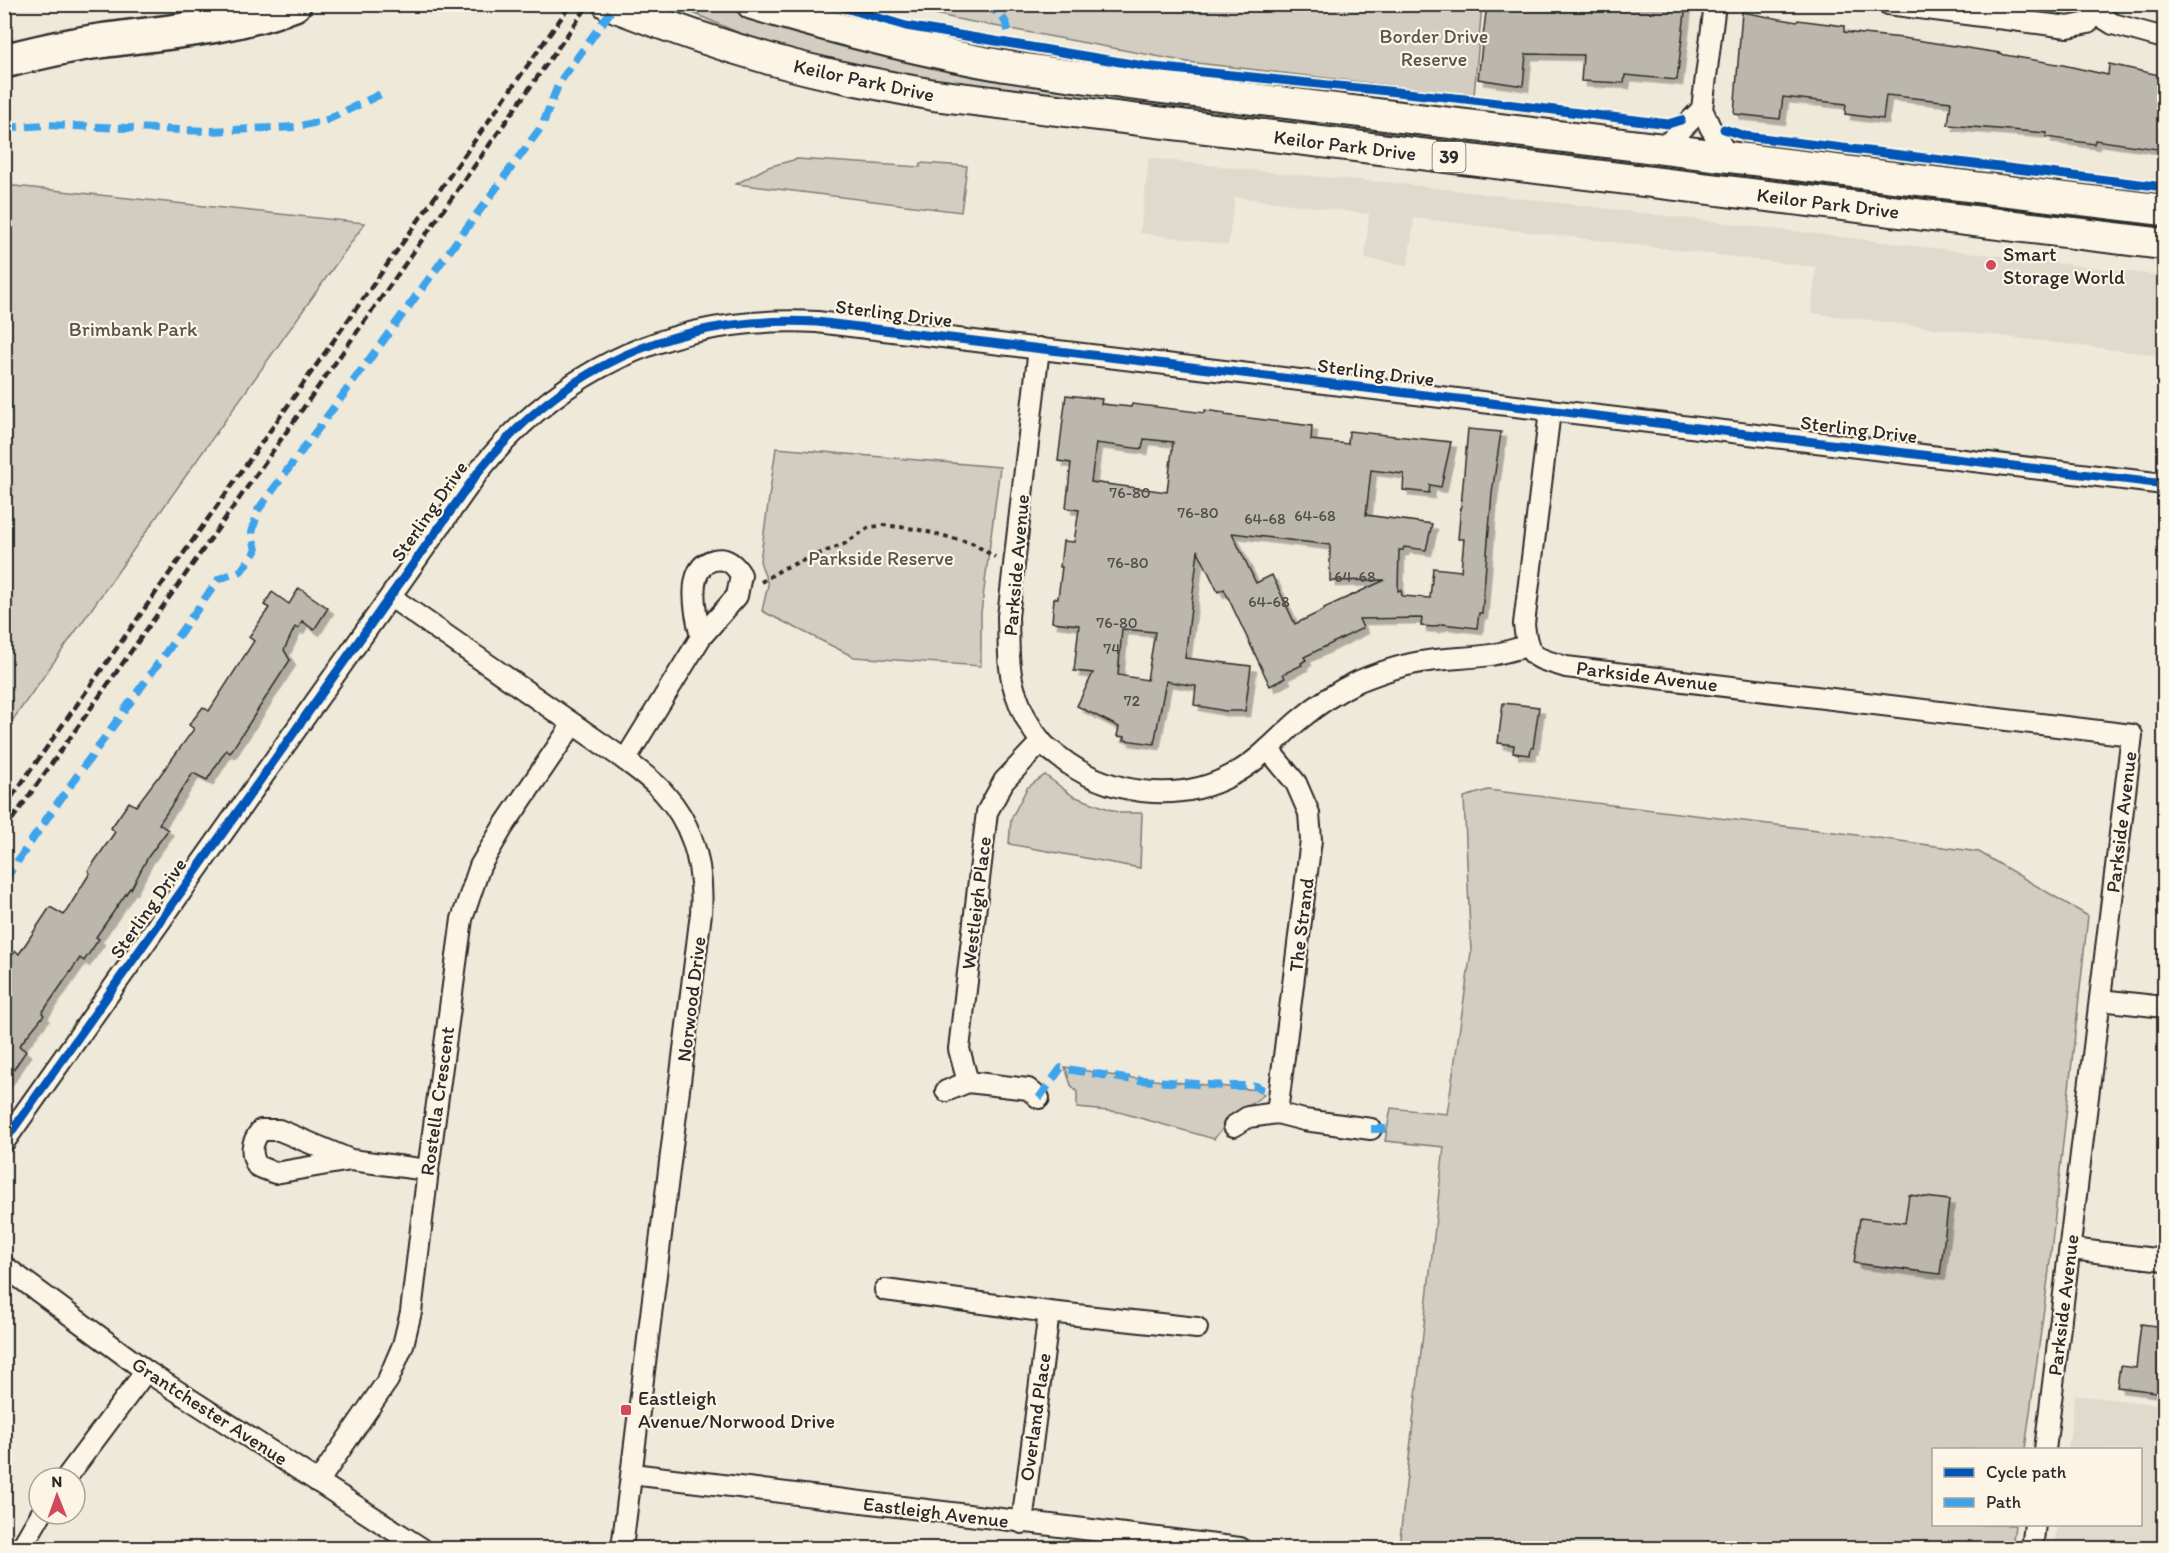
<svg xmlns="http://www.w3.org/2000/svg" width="2169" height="1553" font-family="Itim,sans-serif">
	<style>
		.built { fill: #e0dacc }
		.green { fill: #d2cdc0; stroke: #7e7c76; stroke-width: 1.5 }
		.building { fill: #bcb7ac; stroke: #2b2b2b; stroke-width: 1.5; fill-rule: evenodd; filter: url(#shadow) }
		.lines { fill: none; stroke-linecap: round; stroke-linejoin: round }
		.street-casing { stroke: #2b2b2b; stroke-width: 24 }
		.primary-casing { stroke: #2b2b2b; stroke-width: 34 }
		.highway-casing { stroke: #2b2b2b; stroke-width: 38 }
		.path { stroke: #2b2b2b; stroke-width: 4; stroke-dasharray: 4.5 4.5; stroke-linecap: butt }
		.street { stroke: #fcf5e5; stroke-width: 20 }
		.primary { stroke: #fcf5e5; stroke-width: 30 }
		.highway { stroke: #fcf5e5; stroke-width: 33 }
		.rail { stroke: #2b2b2b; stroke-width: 4.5; stroke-dasharray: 9 4.5; stroke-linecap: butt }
		.quiet { stroke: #3ea3eb; stroke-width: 8; stroke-dasharray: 15 8; stroke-linecap: butt }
		.cycleway-casing { stroke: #fcf5e5; stroke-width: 13 }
		.cycleway { stroke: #0057b8; stroke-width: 9 }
		.poi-dot { fill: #d1495b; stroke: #fcf5e5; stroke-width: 2 }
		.labels { text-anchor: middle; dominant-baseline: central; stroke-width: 4.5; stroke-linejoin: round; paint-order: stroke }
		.number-label { font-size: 16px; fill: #4f4e4b }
		.shield { fill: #fcf5e5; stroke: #6a6863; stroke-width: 1.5 }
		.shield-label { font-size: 18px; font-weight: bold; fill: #2b2b2b }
		.park-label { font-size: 20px; fill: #555450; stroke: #fcf5e5 }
		.street-label { font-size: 20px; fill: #2b2b2b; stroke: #fcf5e5 }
		.poi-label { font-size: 20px; fill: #2b2b2b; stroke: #fcf5e5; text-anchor: start }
	</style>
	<defs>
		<filter id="shadow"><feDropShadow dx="5.5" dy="5.5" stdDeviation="0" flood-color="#0004"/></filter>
	</defs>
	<rect width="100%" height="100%" fill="#efe9da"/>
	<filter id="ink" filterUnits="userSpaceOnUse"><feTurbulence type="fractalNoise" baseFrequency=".0167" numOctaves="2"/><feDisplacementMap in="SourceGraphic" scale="12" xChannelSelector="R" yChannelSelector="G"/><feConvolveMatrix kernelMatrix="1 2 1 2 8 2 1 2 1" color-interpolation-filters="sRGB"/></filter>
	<g filter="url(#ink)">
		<g class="built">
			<polygon points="1149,158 1277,173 1395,183 2164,276 2164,356 1811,313 1816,267 1414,218 1408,265 1365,259 1369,214 1235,197 1228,245 1140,233"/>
			<polygon points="2075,1395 2164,1405 2164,1548 2054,1548 2057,1525 2140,1524 2140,1450 2068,1449"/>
		</g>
		<g class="green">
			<polygon points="694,5 716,5 839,41 2164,220 2164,233 938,84 771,47 691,12"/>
			<polygon points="897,5 1482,5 1474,95 1188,62 957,19"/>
			<polygon points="797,159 920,167 921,163 967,166 961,212 736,184 768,167"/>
			<polygon points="5,185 365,223 5,731 4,185"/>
			<polygon points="776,448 1000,467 981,613 981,666 854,657 762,611 768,585 760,561"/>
			<polygon points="1045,775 1073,796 1120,813 1142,813 1140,868 1009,844 1011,819 1027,788"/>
			<polygon points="1488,790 1842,833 1979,852 2088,916 2048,1279 2025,1449 1934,1450 1934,1524 2015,1525 2012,1548 1399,1547 1444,1147 1385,1141 1391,1108 1447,1114 1471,952 1464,797"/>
			<polygon points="1065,1067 1121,1077 1259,1090 1264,1095 1231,1118 1214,1139 1119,1112 1077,1108 1077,1092 1071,1085"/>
		</g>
		<g class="building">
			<polygon points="1487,4 1686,4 1677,80 1625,75 1624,83 1581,81 1583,55 1526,54 1523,86 1478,79"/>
			<polygon points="1742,12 1797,22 1798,20 1844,26 1844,32 1903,38 2000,53 1999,54 2063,65 2108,75 2109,64 2164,76 2164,150 2095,140 2094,144 2046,137 2047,133 1948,125 1951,102 1886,95 1883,119 1845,114 1846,104 1783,97 1780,119 1734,114"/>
			<path d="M1066 395 1102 399 1101 404 1131 407 1132 404 1205 413V410L1225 413V415L1312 426 1311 440 1348 444 1349 431 1451 442 1441 487 1430 485 1429 493 1403 490 1404 474 1371 470 1366 515 1432 524 1426 550 1404 547 1403 550H1399L1398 591 1401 590 1402 596 1430 598 1433 568 1461 571 1464 539H1458L1468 429 1501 432 1492 493 1482 613H1479L1477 628 1442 624 1434 627 1421 626 1422 618 1359 619 1363 628 1304 657 1306 660 1301 663 1302 665 1283 674 1285 678 1270 686 1224 589 1218 592 1198 551 1185 658 1251 666 1245 711H1225L1194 705 1196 686 1166 681 1154 744 1124 740 1125 737 1117 736 1119 727 1077 706 1093 673 1074 671 1079 625 1052 622 1054 598H1058L1062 567H1060L1063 541 1074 542 1079 510 1066 508 1071 463 1058 461ZM1144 439 1173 442 1167 492 1091 482 1096 443 1142 449ZM1232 533 1330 545V581L1385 580 1324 608V610L1295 624 1272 575 1256 583ZM1122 629 1155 632 1147 680 1118 675Z"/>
			<polygon points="299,588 328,608 314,630 302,621 298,629 295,627 284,650 290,660 230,753 226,750 207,780 193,773 159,824 168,830 148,857 131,889 130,888 96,937 99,939 84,961 80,958 42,1013 44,1015 19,1046 26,1051 4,1084 4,992 12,982 4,977 4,964 16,951 19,954 50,907 64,915 90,873 88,871 115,832 111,828 129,802 136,806 157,778 158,778 194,729 189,725 203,707 209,711 254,641 249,637 269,608 264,605 272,592 289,604"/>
			<polygon points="1503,703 1539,707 1533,748 1531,748 1530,755 1513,753 1514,745 1498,743"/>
			<polygon points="1909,1195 1949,1200 1940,1274 1854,1263 1860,1218 1905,1223"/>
			<polygon points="2141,1324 2164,1327 2164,1393 2117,1387 2120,1366 2136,1368"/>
		</g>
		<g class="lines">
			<defs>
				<g id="street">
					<polyline points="1715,4 1702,109 1710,127 1728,156"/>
					<polyline points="1888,4 2068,27 2088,23 2103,4"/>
					<polyline points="2097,14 2113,24 2164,38"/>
					<polyline points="1663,148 1702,109"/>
					<path d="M1039 348 1008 617C1009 643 1007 672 1017 697 1022 712 1031 729 1041 741 1045 747 1052 751 1058 756 1105 794 1177 805 1232 775 1258 762 1277 739 1298 721 1317 705 1337 691 1359 681 1381 672 1404 664 1428 661 1449 658 1471 658 1491 655 1503 653 1515 649 1527 646"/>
					<path d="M1550 411 1524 624C1528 660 1535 657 1566 667L2132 735 2045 1450"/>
					<path d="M391 597 625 760C638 770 653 780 664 793 694 826 704 869 701 913L622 1548"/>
					<polyline points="1268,749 1296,783 1309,813 1311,840 1277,1113"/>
					<path d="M625 760 701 637 737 596 741 575C735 565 727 557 714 560 684 566 696 617 701 637"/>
					<polyline points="2100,1000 2164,1007"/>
					<polyline points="968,1082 959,1049 987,812 1004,781 1041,742"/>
					<polyline points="946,1091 968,1082 1028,1089 1039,1098"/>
					<polyline points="1234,1126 1248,1117 1277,1113 1304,1120 1371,1129"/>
					<path d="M4 1142 479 471C566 363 679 315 817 322L2164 484"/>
					<path d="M351 1160 275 1173 257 1166C250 1152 251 1143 261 1130H279L351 1160 428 1170"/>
					<polyline points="2071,1249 2164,1260"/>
					<polyline points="4,1266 146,1371 421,1548"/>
					<polyline points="885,1290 1049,1312 1197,1328"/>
					<polyline points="632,1474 1240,1548"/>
					<polyline points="66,1478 146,1371"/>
					<polyline points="318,1482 388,1380 403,1345 411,1312 428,1170 462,919 480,866 503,827 573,724"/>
					<polyline points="1022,1523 1049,1312"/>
					<polyline points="21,1548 41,1514"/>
					<polyline points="2032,1548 2035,1524"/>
				</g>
				<g id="primary">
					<path d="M608 4C662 25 717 44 773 60 826 75 880 85 934 95L2164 244"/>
					<path d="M752 4C835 29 919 51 1005 66 1044 72 1083 77 1122 83L2164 210"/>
				</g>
				<path id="highway" d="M4 61C36 53 67 45 100 41 165 32 232 28 294 4"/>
			</defs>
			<use href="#street" class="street-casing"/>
			<use href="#primary" class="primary-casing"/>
			<use href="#highway" class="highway-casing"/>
			<polyline class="path" points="761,582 784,568 844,544 868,528 883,525 916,529 972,543 995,557"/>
			<use href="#street" class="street"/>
			<use href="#primary" class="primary"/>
			<use href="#highway" class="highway"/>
			<g class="rail">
				<polyline points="4,808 571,4"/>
				<polyline points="4,831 589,4"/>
			</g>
			<g class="quiet">
				<path d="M984 4C1003 15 1009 20 1009 43"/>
				<polyline points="4,128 44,125 211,131 295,127 327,120 383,93"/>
				<polyline points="4,881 54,808 219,579 241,571 256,550 252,533 258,510 542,126 559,83 616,4"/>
				<polyline points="1039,1098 1061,1068 1126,1079 1225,1086 1256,1086 1263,1090"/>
				<polyline points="1371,1129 1388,1129"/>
			</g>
			<defs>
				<g id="cycleway">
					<polyline points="832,4 906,26 1144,66 1465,99 1668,124 1681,120"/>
					<polyline points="1724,129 1745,136 2164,187"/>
					<path d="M4 1142 479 471C566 363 679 315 817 322L2164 484"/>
				</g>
			</defs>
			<use href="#cycleway" class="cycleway-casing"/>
			<use href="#cycleway" class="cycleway"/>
		</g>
	</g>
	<g class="poi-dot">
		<circle cx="1991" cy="265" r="6"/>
		<rect x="620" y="1404" width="12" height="12" rx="3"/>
	</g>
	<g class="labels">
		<g class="number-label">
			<text x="1130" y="492">76-80</text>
			<text x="1198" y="512">76-80</text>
			<text x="1315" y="515">64-68</text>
			<text x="1265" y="518">64-68</text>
			<text x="1128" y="562">76-80</text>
			<text x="1355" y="576">64-68</text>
			<text x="1269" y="601">64-68</text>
			<text x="1117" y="622">76-80</text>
			<text x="1112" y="648">74</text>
			<text x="1132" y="700">72</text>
		</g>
		<rect class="shield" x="1432.5" y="142" width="33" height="30" rx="4.5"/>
		<g class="shield-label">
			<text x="1449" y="157">39</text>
		</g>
		<g class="park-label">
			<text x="1434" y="36">Border Drive<tspan x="1434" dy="23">Reserve</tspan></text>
			<text x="133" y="329">Brimbank Park</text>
			<text x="881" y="558">Parkside Reserve</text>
		</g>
		<g class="street-label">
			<text transform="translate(864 80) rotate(12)">Keilor Park Drive</text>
			<text transform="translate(1345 145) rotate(7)">Keilor Park Drive</text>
			<text transform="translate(1828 203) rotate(7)">Keilor Park Drive</text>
			<text transform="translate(894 313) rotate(7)">Sterling Drive</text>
			<text transform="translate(1376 372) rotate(7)">Sterling Drive</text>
			<text transform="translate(1859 429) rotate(7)">Sterling Drive</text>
			<text transform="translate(429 511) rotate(-55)">Sterling Drive</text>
			<text transform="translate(1016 565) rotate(-85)">Parkside Avenue</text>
			<text transform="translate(1647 676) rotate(7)">Parkside Avenue</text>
			<text transform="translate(2121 822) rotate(-83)">Parkside Avenue</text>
			<text transform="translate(976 903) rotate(-83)">Westleigh Place</text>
			<text transform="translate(148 908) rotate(-55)">Sterling Drive</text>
			<text transform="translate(1301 925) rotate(-83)">The Strand</text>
			<text transform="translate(691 999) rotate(-83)">Norwood Drive</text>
			<text transform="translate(437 1101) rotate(-82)">Rostella Crescent</text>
			<text transform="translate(2063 1305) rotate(-83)">Parkside Avenue</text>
			<text transform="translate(210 1411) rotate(33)">Grantchester Avenue</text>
			<text transform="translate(1035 1417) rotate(-82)">Overland Place</text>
			<text transform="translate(936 1512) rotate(7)">Eastleigh Avenue</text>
		</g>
		<g class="poi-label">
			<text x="2003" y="254">Smart<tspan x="2003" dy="23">Storage World</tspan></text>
			<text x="638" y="1398">Eastleigh<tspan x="638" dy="23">Avenue/Norwood Drive</tspan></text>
		</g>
	</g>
	<rect width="2169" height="1553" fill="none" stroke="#fcf5e5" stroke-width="24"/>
	<rect x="12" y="12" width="2145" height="1529" fill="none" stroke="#2b2b2b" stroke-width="2" filter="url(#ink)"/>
	<rect x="1932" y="1448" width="210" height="78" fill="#fcf5e5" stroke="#a8a49b" stroke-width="1.5"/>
	<rect x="1944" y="1468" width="30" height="9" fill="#0057b8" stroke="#a8a49b" stroke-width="1.5"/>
	<text x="1986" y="1478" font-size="18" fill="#2b2b2b">Cycle path</text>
	<rect x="1944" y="1498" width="30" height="9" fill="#3ea3eb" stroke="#a8a49b" stroke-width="1.5"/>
	<text x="1986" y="1508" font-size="18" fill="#2b2b2b">Path</text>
	<g transform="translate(57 1496) rotate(359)"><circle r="28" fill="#fcf5e5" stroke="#a8a49b" stroke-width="1.5"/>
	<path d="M0-4.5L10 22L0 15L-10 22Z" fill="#d1495b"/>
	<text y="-9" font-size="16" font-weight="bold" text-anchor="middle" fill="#2b2b2b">N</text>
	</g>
</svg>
